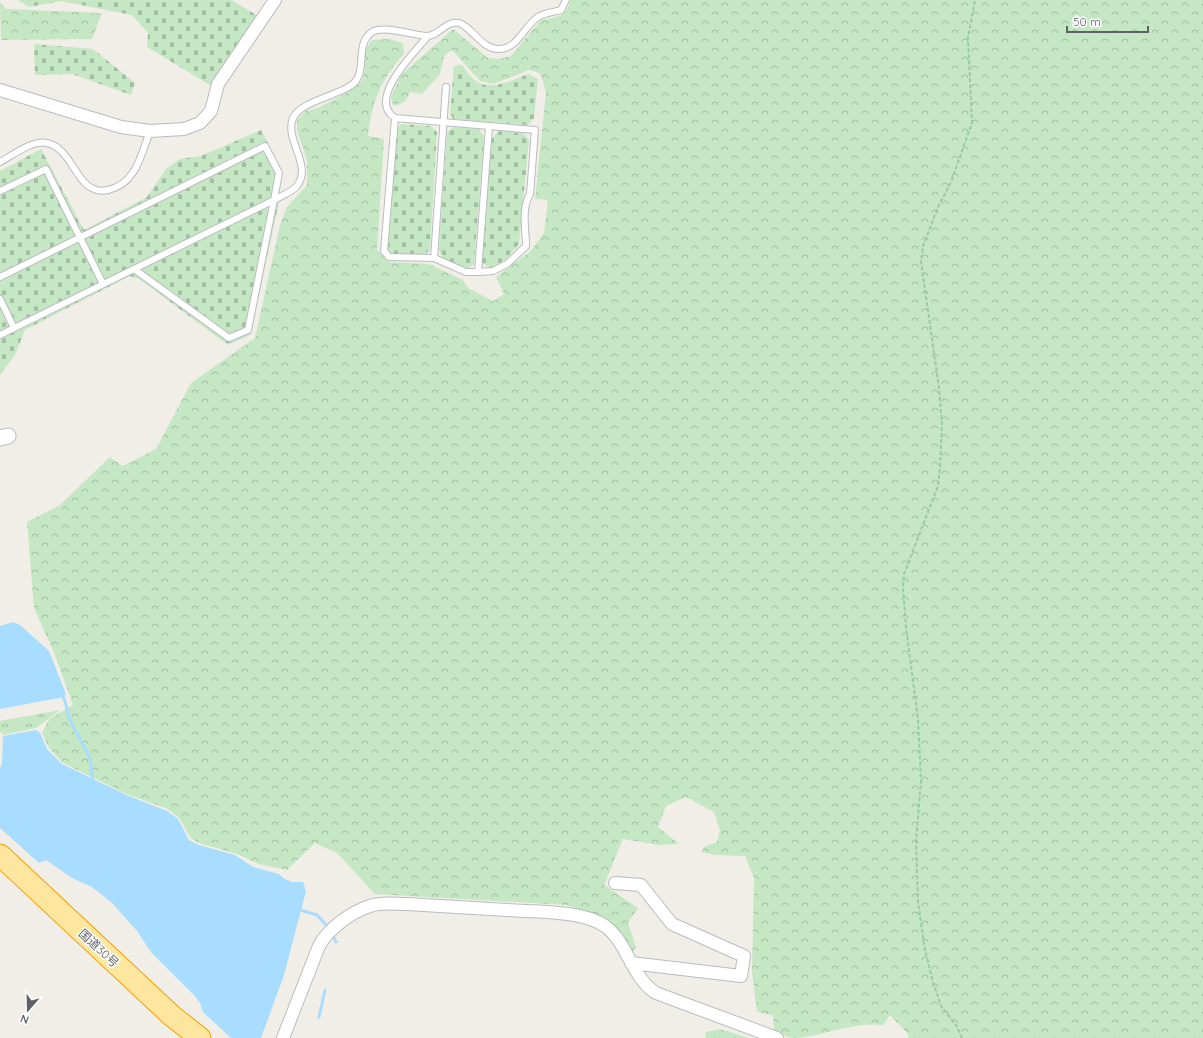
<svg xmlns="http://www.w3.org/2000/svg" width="1203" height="1038" font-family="Quicksand,'Noto Sans JP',sans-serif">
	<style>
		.grass { fill: url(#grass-tufts) }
		.forest { fill: url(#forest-crowns) }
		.cemetery { fill: url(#cemetery-stones) }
		.water { fill: #a8ddff }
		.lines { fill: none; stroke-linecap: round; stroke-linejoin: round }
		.stream { stroke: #a8ddff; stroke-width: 3 }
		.service-casing { stroke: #b9bcc0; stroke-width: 8 }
		.minor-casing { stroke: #b9bcc0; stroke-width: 14 }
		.tertiary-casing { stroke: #b9bcc0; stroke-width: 17 }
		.trunk-casing { stroke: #f79f00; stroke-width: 23 }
		.path { stroke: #9cc8a7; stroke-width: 2; stroke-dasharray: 4 2; stroke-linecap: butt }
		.service { stroke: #fff; stroke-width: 6 }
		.minor { stroke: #fff; stroke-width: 12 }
		.tertiary { stroke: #fff; stroke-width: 15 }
		.trunk { stroke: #fee69f; stroke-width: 21 }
		.labels { text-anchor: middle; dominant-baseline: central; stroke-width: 3; stroke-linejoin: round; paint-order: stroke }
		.street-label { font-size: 12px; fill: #5e6267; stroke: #fff }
	</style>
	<defs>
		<pattern id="grass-tufts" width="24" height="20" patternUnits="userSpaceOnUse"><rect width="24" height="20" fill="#c5e7c3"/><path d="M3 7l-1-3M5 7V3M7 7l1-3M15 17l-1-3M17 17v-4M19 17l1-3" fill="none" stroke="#a3bfa2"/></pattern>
		<pattern id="forest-crowns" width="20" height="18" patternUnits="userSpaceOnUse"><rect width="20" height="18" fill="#c5e7c3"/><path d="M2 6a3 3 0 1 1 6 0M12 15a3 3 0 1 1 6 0" fill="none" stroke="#a3bfa2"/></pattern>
		<pattern id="cemetery-stones" width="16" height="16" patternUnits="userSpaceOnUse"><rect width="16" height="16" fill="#c5e7c3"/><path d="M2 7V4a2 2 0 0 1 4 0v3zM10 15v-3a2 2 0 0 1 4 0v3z" fill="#a3bfa2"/></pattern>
	</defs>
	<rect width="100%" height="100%" fill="#f0eee6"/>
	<polygon class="grass" points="60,710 36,728 3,735 0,731 0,721"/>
	<g class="forest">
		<path d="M570 0H1203V1038H908V1034L890 1015 883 1025C852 1021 819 1038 792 1038 786 1037 780 1033 774 1031L773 1015 757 1012 752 973 754 878 745 856 716 855 702 852 704 847 717 842 720 830 714 812 686 797 666 806 658 827 679 844 659 845 623 839 604 885 638 908 628 923 636 947 633 952 620 932 598 915 567 905 375 894 337 853 315 843 287 870 259 864 237 854 199 843 191 838 179 818 168 809 129 795 63 763 49 748 42 733 49 719 73 705 55 655 34 608 27 522 60 505 110 457 122 466 156 449 191 383 255 338 280 225 287 207 307 185V160L297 131V120L306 111 318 108 348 92 362 81 365 70 364 52 372 40 389 39 403 43 404 54C380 80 372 102 368 136L384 139 377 250 389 262 429 264 463 280 468 288 493 301 504 294 496 277 531 251 544 233 548 200 535 199 546 92 540 73 529 70 493 84 480 81 452 50 444 56 440 74 422 94 410 92C406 101 403 105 393 105L391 97 401 75 453 29 488 58 498 59 511 56 541 20C554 18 568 16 570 0Z"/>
		<polygon points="0,2 6,9 102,13 92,39 1,40"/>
		<polygon points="720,1029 749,1038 705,1038 706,1032"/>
	</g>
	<g class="cemetery">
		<polygon points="18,0 231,0 258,16 210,85 147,47 148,33 132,15 61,1 29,7"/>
		<polygon points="34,44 93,49 135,83 131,95 72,74 35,75"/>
		<path d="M462 65C466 70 471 78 477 82 493 91 513 79 529 74L538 79 534 118 528 125 453 119 450 113 454 66Z"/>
		<polygon points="401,124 431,126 437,132 430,249 425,255 391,254 388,249 397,129"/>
		<polygon points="454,127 479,129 484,137 474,264 467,269 443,258 439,250 447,132"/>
		<polygon points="261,130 282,170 278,207 250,335 228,345 139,279 130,276 25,330 15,355 0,375 0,171 41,149 84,230 147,197 166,169 180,159 201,156"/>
		<polygon points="499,131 523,133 529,140 519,244 505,260 490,268 482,263 492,138"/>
	</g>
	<g class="water">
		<polygon points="13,622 20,625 49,651 66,694 64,697 0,709 0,626"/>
		<polygon points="36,730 40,733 47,749 62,764 129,796 167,811 178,819 189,840 199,845 235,855 253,867 279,874 285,879 292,882 303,882 306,891 284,975 261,1038 231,1038 203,1012 200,1003 194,995 151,952 137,931 112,903 92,887 72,878 46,860 39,863 0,828 0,769 2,763 3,736"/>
	</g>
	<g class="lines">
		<g class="stream">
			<polyline points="62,695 65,701 69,718 90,758 93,783"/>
			<polyline points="297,909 317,915 329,928"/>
			<polyline points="332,934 336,942"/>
			<polyline points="319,1017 325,990"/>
		</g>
		<defs>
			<g id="service">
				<path d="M395 118 384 251 389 257 434 258 466 272H478L493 271 507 264 526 246C526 230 521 209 530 194L535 130 395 118C366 99 415 52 428 36"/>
				<path d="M0 162C13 155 32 140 47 143 75 149 76 197 108 190 136 184 141 155 150 131"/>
				<polyline points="0,191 46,169 103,284"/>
				<polyline points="434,258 446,87"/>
				<path d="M134 269 229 338 248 330 274 200C281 196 292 192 297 186 313 165 284 140 293 118 301 101 338 96 353 84 368 71 354 45 372 32 383 25 413 35 426 36 438 37 446 20 459 23 471 26 481 49 499 49 518 49 524 26 538 17 544 13 554 12 561 10L566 0"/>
				<polyline points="478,272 489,126"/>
				<polyline points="0,277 265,146 279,173 274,200 0,335"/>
				<polyline points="0,299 14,328"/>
			</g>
			<g id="minor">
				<polyline points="0,90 121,127 150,131 184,129 200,123 211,111 218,84 275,0"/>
				<polyline points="615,883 641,885 672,924 744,956 741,976 631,963"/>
				<path d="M283 1038 319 946C328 929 351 912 370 906 381 902 395 904 407 904 440 906 474 908 507 910 535 912 582 910 605 926 628 943 631 977 656 993L777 1038"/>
			</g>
			<polyline id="tertiary" points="0,438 8,436"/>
			<polyline id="trunk" points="0,855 172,1016 200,1038"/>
		</defs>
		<use href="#service" class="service-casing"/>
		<use href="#minor" class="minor-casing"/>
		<use href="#tertiary" class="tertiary-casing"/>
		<use href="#trunk" class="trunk-casing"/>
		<polyline class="path" points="962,1038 956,1025 941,1006 933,982 925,950 918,902 916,842 921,781 918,719 906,627 903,587 904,574 938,486 940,466 942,424 939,388 921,262 923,246 938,207 951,182 972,123 968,38 975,0"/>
		<use href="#service" class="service"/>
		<use href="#minor" class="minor"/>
		<use href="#tertiary" class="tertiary"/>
		<use href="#trunk" class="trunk"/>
	</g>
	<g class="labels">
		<g class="street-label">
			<text transform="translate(99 948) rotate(43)">国道30号</text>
		</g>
	</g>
	<g transform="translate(28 1010) rotate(200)" stroke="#ffffff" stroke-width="3" paint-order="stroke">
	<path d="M0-3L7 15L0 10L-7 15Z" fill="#5e6267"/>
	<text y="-6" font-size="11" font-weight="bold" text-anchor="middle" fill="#5e6267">N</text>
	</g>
	<path d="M1067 26v6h81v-6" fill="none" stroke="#5e6267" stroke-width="2"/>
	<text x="1073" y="26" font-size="12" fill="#5e6267" stroke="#ffffff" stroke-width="3" paint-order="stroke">50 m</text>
</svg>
